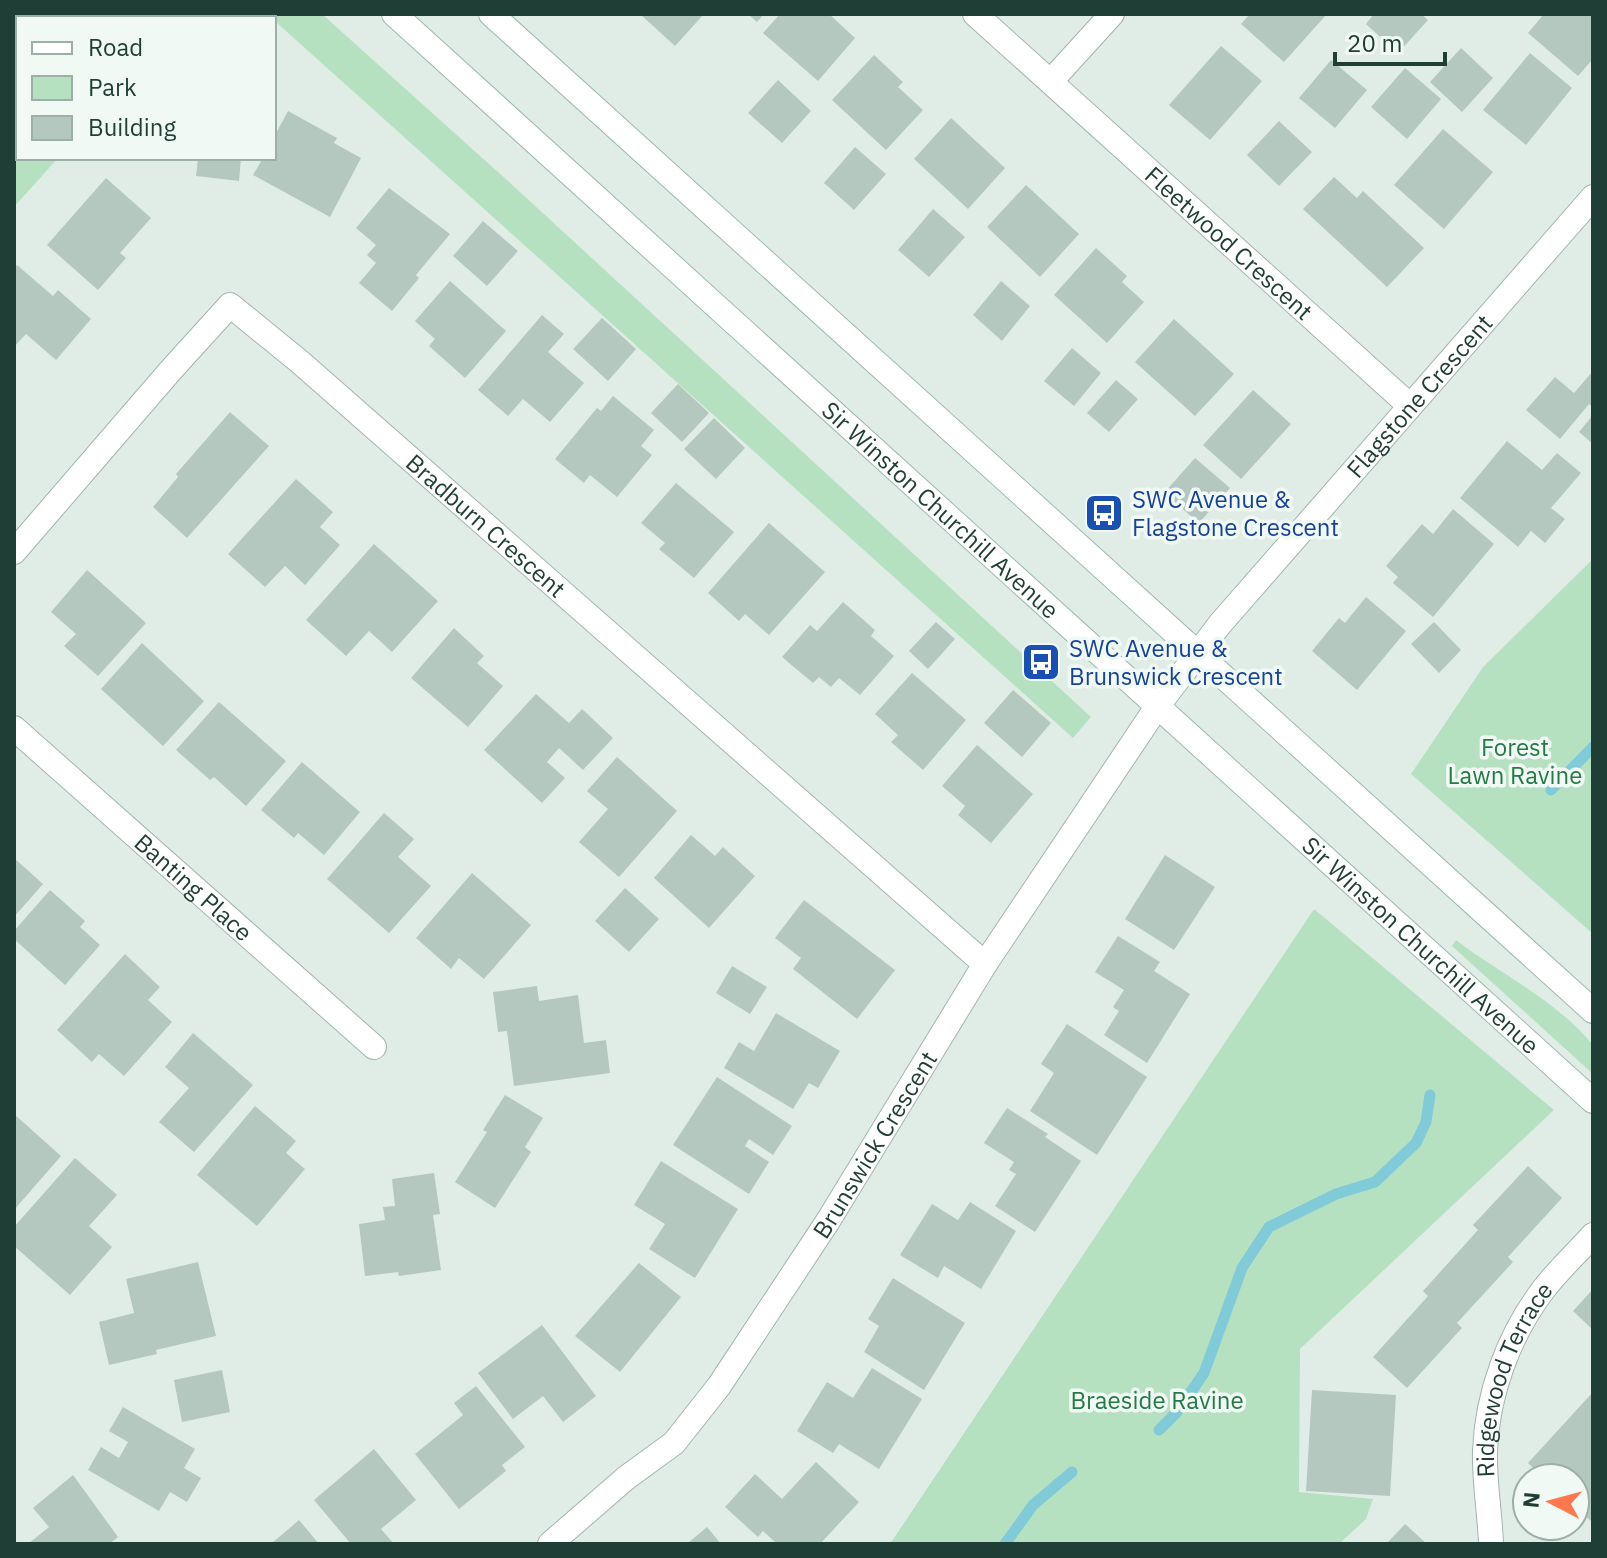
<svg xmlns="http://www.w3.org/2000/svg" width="1607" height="1558" font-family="'IBM Plex Sans',sans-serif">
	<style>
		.green { fill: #b6e1c1 }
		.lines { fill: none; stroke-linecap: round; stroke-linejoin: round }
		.stream { stroke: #81cbd8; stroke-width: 11 }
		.building { fill: #b5c8c0 }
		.street-casing { stroke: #a2b5ae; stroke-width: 26 }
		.secondary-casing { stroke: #9dbaaf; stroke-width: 26 }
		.street { stroke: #fff; stroke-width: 24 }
		.secondary { stroke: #fff; stroke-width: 24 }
		.labels { text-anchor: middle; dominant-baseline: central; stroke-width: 7; stroke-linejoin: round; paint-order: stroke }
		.street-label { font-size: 24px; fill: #1f3f36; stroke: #f1f9f5 }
		.transit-label { font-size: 24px; fill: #164399; stroke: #f1f9f5; text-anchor: start }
		.park-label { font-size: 24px; fill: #247b45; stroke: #f1f9f5 }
	</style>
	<rect width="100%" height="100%" fill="#e0ede7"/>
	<g class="green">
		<polygon points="267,14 322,14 508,181 1091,717 1073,738"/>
		<polygon points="18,142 18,158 58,158 14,207 14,147"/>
		<polygon points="1593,559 1593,934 1411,774 1483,667"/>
		<polygon points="1314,909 1554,1110 1300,1349 1299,1492 1373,1499 1366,1519 1339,1544 890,1544"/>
		<path d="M1456 940C1502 975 1556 1000 1593 1045V1074L1452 946Z"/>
	</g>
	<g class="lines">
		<g class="stream">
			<polyline points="1551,790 1593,747"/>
			<polyline points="1159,1430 1177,1412 1204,1373 1242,1268 1269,1227 1336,1194 1375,1182 1416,1143 1426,1122 1430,1095"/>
			<polyline points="1005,1544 1033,1505 1072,1472"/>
		</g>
	</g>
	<g class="building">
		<polygon points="640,14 704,14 675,46"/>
		<polygon points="748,14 764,14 757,22"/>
		<polygon points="780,14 829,14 855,38 818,81 763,33"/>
		<polygon points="1250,14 1327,14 1284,62 1241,24"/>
		<polygon points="1374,14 1421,14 1428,20 1398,53 1366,24"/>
		<polygon points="1544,14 1593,14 1593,59 1578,76 1528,33"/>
		<polygon points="1221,46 1262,81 1210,140 1169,105"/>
		<polygon points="1461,48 1493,78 1462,112 1430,82"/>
		<polygon points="1530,53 1572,88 1526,145 1483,110"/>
		<polygon points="874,55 903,82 898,87 923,110 886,150 832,100"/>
		<polygon points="1331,60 1367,90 1335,128 1299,98"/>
		<polygon points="1405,68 1441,99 1407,139 1371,107"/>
		<polygon points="778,80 811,111 782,143 748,113"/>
		<polygon points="288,111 337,138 334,143 361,158 330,217 253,175 263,158 274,158 274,137"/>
		<polygon points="951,118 1005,168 968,209 914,159"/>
		<polygon points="1279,121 1312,152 1279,186 1247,155"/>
		<polygon points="1443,129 1493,172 1444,229 1394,185"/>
		<polygon points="855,147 886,174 854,210 824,183"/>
		<polygon points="198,158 241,158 239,181 196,176"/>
		<polygon points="1334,177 1357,198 1363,191 1424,248 1387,287 1303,209"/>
		<polygon points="106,178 151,218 120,253 126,258 98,290 47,245"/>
		<polygon points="1026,185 1079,234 1040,277 987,227"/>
		<polygon points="389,188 450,234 416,275 419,278 392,311 359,283 376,263 367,255 376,245 356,228"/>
		<polygon points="933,209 965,237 929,277 898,250"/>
		<polygon points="483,221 518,251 487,286 453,256"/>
		<polygon points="1096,248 1127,276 1122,282 1144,302 1107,343 1054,295"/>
		<polygon points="17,265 53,296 58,290 91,319 56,360 26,334 14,347 14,268"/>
		<polygon points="450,281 506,331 465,378 429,346 435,339 415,321"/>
		<polygon points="1001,281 1030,306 1002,341 973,315"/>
		<polygon points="542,315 564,334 548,352 584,383 550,422 523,399 508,416 478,390"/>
		<polygon points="602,318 636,349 608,381 573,349"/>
		<polygon points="1174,319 1234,374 1195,416 1135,362"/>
		<polygon points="1072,348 1101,373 1074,406 1044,381"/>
		<polygon points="1593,371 1593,408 1589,404 1560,439 1526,410 1555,377 1574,393"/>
		<polygon points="1116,380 1138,399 1109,432 1087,413"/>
		<polygon points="678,384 709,413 682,442 651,413"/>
		<polygon points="1253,390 1291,424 1241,479 1203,445"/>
		<polygon points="613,396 654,430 641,446 652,455 617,497 590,475 584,483 555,459 597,408 601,411"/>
		<polygon points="230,412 269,446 187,538 153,507 178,477 176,474"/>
		<polygon points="1593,415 1593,444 1579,432"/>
		<polygon points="714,418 745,448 716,479 684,449"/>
		<polygon points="1507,441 1542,470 1557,453 1581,473 1551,508 1565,519 1545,543 1531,531 1518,547 1460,498"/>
		<polygon points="1195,458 1230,488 1199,523 1164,493"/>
		<polygon points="296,479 333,512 320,527 340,545 305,585 285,566 265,587 228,554"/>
		<polygon points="676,483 734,532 694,578 659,549 665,543 641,523"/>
		<polygon points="1453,509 1494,544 1433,617 1393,583 1398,577 1386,566 1422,524 1433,534"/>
		<polygon points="769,523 825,572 769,635 745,614 739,621 708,593"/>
		<polygon points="374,544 438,601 392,652 369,631 346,656 306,620"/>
		<polygon points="87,570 146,623 98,676 64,646 76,634 51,612"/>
		<polygon points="1366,597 1406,631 1357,690 1312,651 1339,618 1345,623"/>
		<polygon points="843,602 875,630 871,636 894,656 860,695 839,678 831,687 819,677 813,683 782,657 810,625 817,631"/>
		<polygon points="936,622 955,639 928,669 909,651"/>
		<polygon points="1434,622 1461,650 1439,673 1411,644"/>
		<polygon points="454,628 484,656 477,663 503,686 468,727 411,678"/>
		<polygon points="142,643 204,701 163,746 101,689"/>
		<polygon points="912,673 966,720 923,770 891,742 898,735 875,714"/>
		<polygon points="1013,690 1051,723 1022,757 984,723"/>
		<polygon points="536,694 569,723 582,709 613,738 583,770 559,748 547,762 565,778 542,803 484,750"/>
		<polygon points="219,702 286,761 246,806 214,777 210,780 176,750"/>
		<polygon points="977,745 1033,794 991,843 958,815 965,806 942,786"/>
		<polygon points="617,757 677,811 619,877 579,842 608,809 587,791"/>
		<polygon points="302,762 360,812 324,855 298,833 294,838 261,810"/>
		<polygon points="384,813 414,839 398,857 431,886 389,933 327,879"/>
		<polygon points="691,835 715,856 723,847 755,876 709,928 654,878"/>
		<polygon points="1165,855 1215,887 1174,950 1125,919"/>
		<polygon points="14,858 43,884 14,917"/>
		<polygon points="472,873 531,925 484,979 459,958 451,969 416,938"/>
		<polygon points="625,888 659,919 629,952 595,921"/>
		<polygon points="50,890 85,921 80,927 100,945 65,985 14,939 14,931"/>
		<polygon points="804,900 895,970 857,1019 793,969 801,958 775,938"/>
		<polygon points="1118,936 1160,962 1154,971 1190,994 1147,1063 1104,1035 1119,1011 1113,1007 1124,990 1095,972"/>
		<polygon points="125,954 160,987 148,1000 172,1022 124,1076 99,1054 92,1062 57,1030"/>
		<polygon points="732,966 767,987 750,1014 716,993"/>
		<polygon points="537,986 539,1001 578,995 584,1043 606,1040 610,1073 514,1086 507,1031 498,1032 493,992"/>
		<polygon points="776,1013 840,1051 818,1088 809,1083 793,1109 724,1068 739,1042 754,1051"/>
		<polygon points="1067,1024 1147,1077 1097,1155 1030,1111 1054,1073 1041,1064"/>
		<polygon points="193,1033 253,1085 194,1152 159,1122 189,1088 165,1067"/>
		<polygon points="717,1077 792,1126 773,1155 749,1139 745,1146 769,1162 749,1194 673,1145"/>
		<polygon points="505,1095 543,1118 525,1147 531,1152 495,1208 455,1182 487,1132 483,1130"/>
		<polygon points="255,1106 296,1141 286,1153 305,1169 257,1226 197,1175"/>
		<polygon points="1007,1108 1048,1134 1045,1137 1081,1161 1035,1232 995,1206 1016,1174 1009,1170 1014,1162 984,1143"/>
		<polygon points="14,1114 61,1156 14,1210"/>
		<polygon points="75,1158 117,1195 89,1226 112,1247 70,1295 14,1246 14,1227"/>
		<polygon points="661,1161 738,1209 695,1278 649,1249 665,1224 634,1205"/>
		<polygon points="1528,1166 1562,1198 1508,1257 1513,1262 1457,1323 1462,1328 1407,1388 1373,1357 1428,1296 1423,1291 1478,1230 1473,1225"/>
		<polygon points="434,1173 440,1214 433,1215 441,1270 399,1276 398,1272 365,1276 359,1224 385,1220 383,1207 395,1206 392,1179"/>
		<polygon points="970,1202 1016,1231 981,1289 944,1266 938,1278 900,1255 932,1204 958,1220"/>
		<polygon points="198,1262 216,1336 156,1350 157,1354 109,1365 99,1322 134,1313 126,1279"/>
		<polygon points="639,1263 681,1297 620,1372 575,1336"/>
		<polygon points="893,1278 965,1323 924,1390 864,1352 879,1326 868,1319"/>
		<polygon points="1593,1289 1593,1330 1573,1311"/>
		<polygon points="542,1325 596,1396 563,1422 543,1396 513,1419 478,1373"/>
		<polygon points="872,1368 922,1399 879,1469 839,1444 833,1453 797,1431 827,1382 853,1398"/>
		<polygon points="222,1370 230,1412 182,1422 174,1380"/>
		<polygon points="476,1386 525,1447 502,1465 506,1471 459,1509 415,1454 463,1415 454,1403"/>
		<polygon points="1312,1390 1396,1395 1390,1496 1306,1491"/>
		<polygon points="1593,1392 1593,1523 1575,1506 1575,1478 1544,1478 1528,1463"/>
		<polygon points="123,1407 195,1449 184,1468 201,1478 187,1502 170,1492 159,1511 88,1470 101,1447 119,1458 128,1442 109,1431"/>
		<polygon points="374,1449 416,1500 381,1529 394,1544 351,1544 314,1500"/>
		<polygon points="816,1462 859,1502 820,1544 777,1544 763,1531 758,1537 725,1507 755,1474 782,1499"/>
		<polygon points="73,1475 118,1537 109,1544 28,1544 49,1527 33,1508"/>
		<polygon points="299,1520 319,1544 271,1544"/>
		<polygon points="1405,1524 1427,1544 1386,1544"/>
		<polygon points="707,1527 721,1544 687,1544"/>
	</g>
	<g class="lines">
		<defs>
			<g id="street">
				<path id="s1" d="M975 14 1409 405"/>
				<polyline points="1051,81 1112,14"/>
				<path id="s2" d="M14 552 171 370 230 305 300 362 985 964"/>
				<path id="s3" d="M14 728 374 1047"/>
				<path id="s4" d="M550 1544 626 1478 674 1443 719 1386 828 1221 985 964 1157 707 1220 624 1593 197"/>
				<path id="s5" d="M1491 1544C1490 1513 1484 1482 1485 1451 1487 1394 1509 1335 1543 1290 1558 1270 1577 1253 1593 1235"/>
			</g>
			<g id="secondary">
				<path id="s6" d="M394 14 1593 1101"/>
				<polyline points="491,14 1593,1011"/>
				<polyline points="56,18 60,14"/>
				<polyline points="14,66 18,62"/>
			</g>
		</defs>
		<use href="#street" class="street-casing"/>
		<use href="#secondary" class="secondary-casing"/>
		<use href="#street" class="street"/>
		<use href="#secondary" class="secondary"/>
	</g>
	<defs>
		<symbol id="bus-square" viewBox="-11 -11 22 22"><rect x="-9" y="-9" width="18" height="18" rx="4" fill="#1a4fb4" stroke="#f1f9f5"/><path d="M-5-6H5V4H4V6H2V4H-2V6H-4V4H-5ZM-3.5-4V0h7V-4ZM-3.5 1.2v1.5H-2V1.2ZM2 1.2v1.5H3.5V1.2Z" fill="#fff"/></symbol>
	</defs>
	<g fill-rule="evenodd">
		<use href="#bus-square" x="1082" y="491" width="44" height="44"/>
		<use href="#bus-square" x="1019" y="640" width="44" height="44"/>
	</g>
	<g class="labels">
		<g class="street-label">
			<text stroke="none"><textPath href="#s1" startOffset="342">Fleetwood Crescent</textPath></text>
			<text stroke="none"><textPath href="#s4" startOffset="1448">Flagstone Crescent</textPath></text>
			<text stroke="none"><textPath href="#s6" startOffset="738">Sir Winston Churchill Avenue</textPath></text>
			<text stroke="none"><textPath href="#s2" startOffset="666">Bradburn Crescent</textPath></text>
			<text stroke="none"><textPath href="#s3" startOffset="240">Banting Place</textPath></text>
			<text stroke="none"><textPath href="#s6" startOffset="1386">Sir Winston Churchill Avenue</textPath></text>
			<text stroke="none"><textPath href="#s4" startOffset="520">Brunswick Crescent</textPath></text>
			<text stroke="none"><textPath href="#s5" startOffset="170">Ridgewood Terrace</textPath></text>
		</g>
		<g class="transit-label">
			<text x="1132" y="499">SWC Avenue &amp;<tspan x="1132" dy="28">Flagstone Crescent</tspan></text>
			<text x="1069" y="648">SWC Avenue &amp;<tspan x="1069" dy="28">Brunswick Crescent</tspan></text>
		</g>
		<g class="park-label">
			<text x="1515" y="747">Forest<tspan x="1515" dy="28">Lawn Ravine</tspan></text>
			<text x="1157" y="1400">Braeside Ravine</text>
		</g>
	</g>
	<rect width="1607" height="1558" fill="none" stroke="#1f3f36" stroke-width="32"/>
	<rect x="16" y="16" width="260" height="144" fill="#f1f9f5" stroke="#9dafa9" stroke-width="2"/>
	<rect x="32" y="42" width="40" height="12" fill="#ffffff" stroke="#9dafa9" stroke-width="2"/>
	<text x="88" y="56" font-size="24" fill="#1f3f36">Road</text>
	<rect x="32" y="76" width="40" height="24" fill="#b6e1c1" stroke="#9dafa9" stroke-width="2"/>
	<text x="88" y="96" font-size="24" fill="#1f3f36">Park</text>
	<rect x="32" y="116" width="40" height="24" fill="#b5c8c0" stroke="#9dafa9" stroke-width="2"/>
	<text x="88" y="136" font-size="24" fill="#1f3f36">Building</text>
	<g transform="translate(1551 1502) rotate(276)"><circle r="38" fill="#f1f9f5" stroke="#9dafa9" stroke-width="2"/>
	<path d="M0-6L14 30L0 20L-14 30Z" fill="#ff774c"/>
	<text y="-12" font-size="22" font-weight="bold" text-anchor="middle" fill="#1f3f36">N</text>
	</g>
	<path d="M1335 52v12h110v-12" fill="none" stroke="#1f3f36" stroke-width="4"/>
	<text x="1347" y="52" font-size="24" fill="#1f3f36" stroke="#f1f9f5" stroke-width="6" paint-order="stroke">20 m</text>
</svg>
